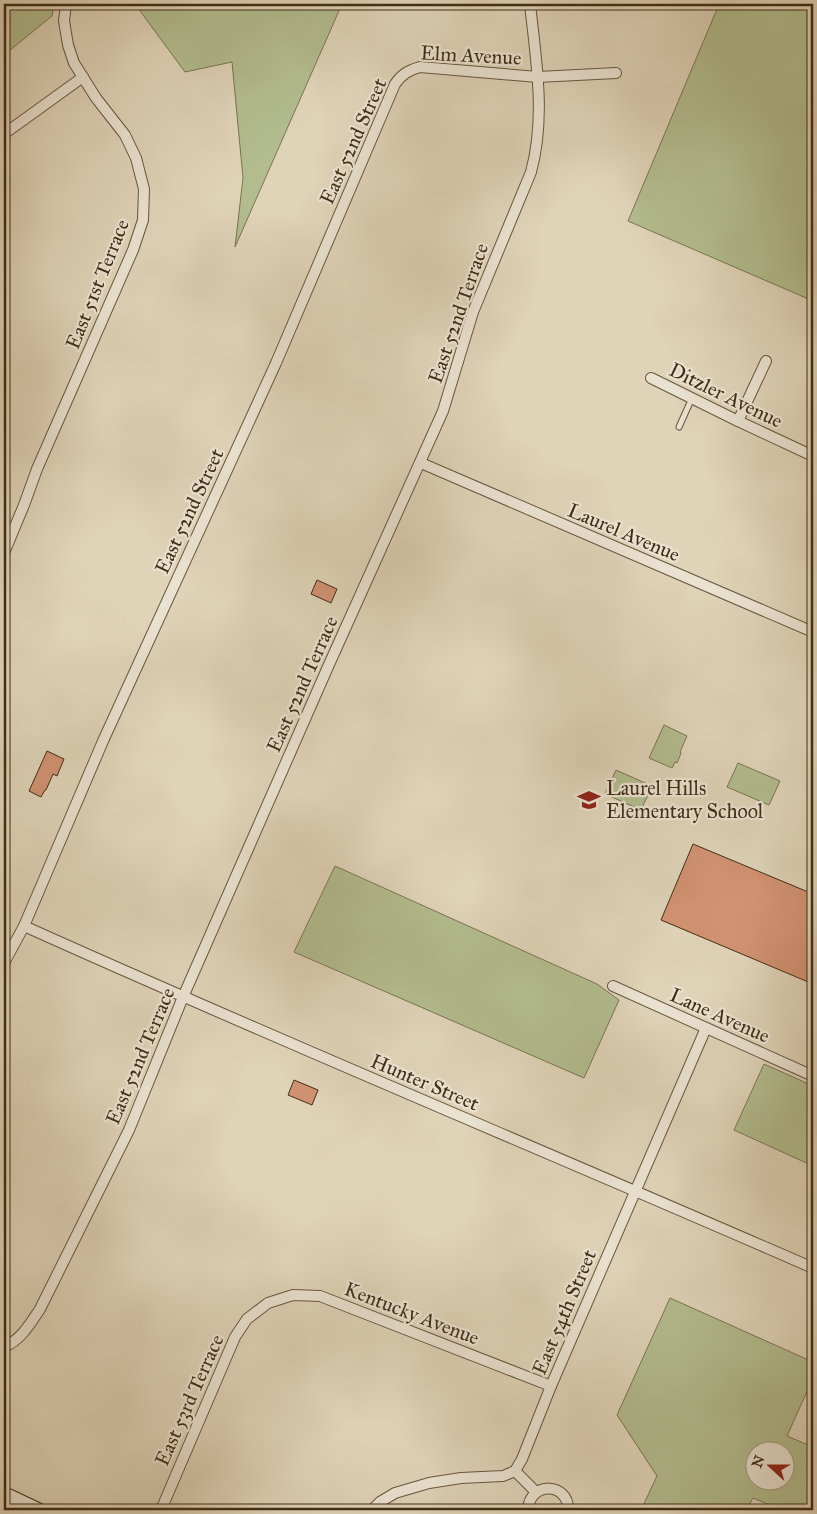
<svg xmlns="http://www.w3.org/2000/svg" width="817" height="1514" font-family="'IM FELL Great Primer',serif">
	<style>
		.green { fill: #b2bc8e; stroke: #7a7452; fill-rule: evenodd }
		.building { fill: #d19272; stroke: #412d15 }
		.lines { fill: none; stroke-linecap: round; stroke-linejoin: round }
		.service-casing { stroke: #68563e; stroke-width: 7 }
		.minor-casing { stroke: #68563e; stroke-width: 12 }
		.secondary-casing { stroke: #412d15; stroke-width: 16 }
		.service { stroke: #eae2d1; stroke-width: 5 }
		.minor { stroke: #eae2d1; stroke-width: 10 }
		.secondary { stroke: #eae2d1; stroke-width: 14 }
		.labels { text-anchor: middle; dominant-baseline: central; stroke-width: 4.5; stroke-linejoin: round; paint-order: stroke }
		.street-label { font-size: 20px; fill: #412d15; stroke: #eae2d1 }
		.poi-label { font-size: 20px; fill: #412d15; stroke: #eae2d1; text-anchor: start }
	</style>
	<rect width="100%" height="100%" fill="#dfd3b8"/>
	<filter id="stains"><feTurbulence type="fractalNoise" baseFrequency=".004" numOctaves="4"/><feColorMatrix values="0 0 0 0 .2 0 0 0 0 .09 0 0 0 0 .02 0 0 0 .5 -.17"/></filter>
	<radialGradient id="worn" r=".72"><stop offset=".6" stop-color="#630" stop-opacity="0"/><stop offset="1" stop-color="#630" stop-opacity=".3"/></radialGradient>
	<g class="green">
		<polygon points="4,4 54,4 52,16 4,55"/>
		<polygon points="135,4 342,4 235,247 243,178 232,62 185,72"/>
		<polygon points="702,4 813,4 813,301 628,221 717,9"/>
		<polygon points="664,725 687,736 680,752 681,753 677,763 675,762 672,768 649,758"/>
		<polygon points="738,763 780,781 769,805 727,787"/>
		<polygon points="616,770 652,786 641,810 605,794"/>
		<polygon points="335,866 597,984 619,1000 584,1078 294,952"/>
		<polygon points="764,1064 813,1086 813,1166 734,1130"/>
		<path d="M670 1298 813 1362V1378L787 1436 813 1447V1510H782L753 1498 746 1510H641L657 1476 617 1415ZM754 1452H784V1482H754Z"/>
	</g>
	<g class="building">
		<polygon points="317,580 337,589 331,603 311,594"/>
		<polygon points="47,751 64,759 57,776 53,774 46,790 45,790 41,797 29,791"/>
		<polygon points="693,844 813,894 813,984 661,920"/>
		<polygon points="294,1080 318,1090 312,1105 288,1095"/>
	</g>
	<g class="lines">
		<defs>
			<polyline id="service" points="679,427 692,398"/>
			<g id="minor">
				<polyline points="4,134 83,77"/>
				<polyline points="651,378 738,421 813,456"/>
				<polyline points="738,421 766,361"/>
				<polyline points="421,463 813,632"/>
				<polyline points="4,553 24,505 37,469 133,250 143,220 144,189 136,158 125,135 96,98 74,63 68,45 64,21 66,4"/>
				<path d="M24 926C286 1044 550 1153 813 1268"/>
				<path d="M4 963 24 926 103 741 276 363 395 84C402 74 409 70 420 67L538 77 616 73"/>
				<polyline points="613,986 813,1076"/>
				<path d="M4 1347C21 1340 30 1324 40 1309L129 1130 183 997 327 669 443 411 473 312 531 172C546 117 536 60 530 4"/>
				<polyline points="515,1471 536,1492"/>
				<polyline points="161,1510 235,1337 247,1319 268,1303 293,1295 320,1296 551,1386"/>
				<polyline points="372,1510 380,1502 395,1493 429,1483 461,1478 503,1476 515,1471 522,1459 551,1386 706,1028"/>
				<path d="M528 1510C529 1481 569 1482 568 1510"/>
			</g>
			<polyline id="secondary" points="4,1494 38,1510"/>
		</defs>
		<use href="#service" class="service-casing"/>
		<use href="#minor" class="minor-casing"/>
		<use href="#secondary" class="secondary-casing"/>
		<use href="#service" class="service"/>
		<use href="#minor" class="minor"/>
		<use href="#secondary" class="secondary"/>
	</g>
	<defs>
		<symbol id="school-bare" viewBox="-9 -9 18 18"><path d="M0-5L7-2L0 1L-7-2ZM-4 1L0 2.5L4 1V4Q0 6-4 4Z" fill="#8f2418" stroke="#eae2d1" stroke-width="2.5" paint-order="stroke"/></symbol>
	</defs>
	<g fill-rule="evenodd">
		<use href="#school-bare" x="573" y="784" width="32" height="32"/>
	</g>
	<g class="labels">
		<g class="street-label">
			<text transform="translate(471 55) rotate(3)">Elm Avenue</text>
			<text transform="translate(353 141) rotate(-66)">East 52nd Street</text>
			<text transform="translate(97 284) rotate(-68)">East 51st Terrace</text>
			<text transform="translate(458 313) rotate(-71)">East 52nd Terrace</text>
			<text transform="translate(726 395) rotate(26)">Ditzler Avenue</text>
			<text transform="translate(189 511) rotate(-65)">East 52nd Street</text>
			<text transform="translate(624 532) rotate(23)">Laurel Avenue</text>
			<text transform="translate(302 684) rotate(-66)">East 52nd Terrace</text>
			<text transform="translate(720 1015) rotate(24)">Lane Avenue</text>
			<text transform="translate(140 1056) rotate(-67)">East 52nd Terrace</text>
			<text transform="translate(425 1082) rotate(23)">Hunter Street</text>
			<text transform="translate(564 1312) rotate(-67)">East 54th Street</text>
			<text transform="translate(412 1313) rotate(21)">Kentucky Avenue</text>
			<text transform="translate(189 1400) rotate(-66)">East 53rd Terrace</text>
		</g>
		<g class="poi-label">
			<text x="606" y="788">Laurel Hills<tspan x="606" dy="23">Elementary School</tspan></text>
		</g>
	</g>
	<rect width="817" height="1514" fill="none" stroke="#dfd3b8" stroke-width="20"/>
	<rect x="5" y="5" width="807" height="1504" fill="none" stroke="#412d15" stroke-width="2.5"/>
	<rect x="10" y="10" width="797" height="1494" fill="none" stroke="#412d15"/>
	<g transform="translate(770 1466) rotate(291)"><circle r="24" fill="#eae2d1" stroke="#a69a86"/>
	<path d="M0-4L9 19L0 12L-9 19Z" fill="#8f2418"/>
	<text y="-8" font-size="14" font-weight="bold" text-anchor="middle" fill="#412d15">N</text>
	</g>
	<rect width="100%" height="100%" filter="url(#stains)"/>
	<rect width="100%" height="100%" fill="url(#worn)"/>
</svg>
